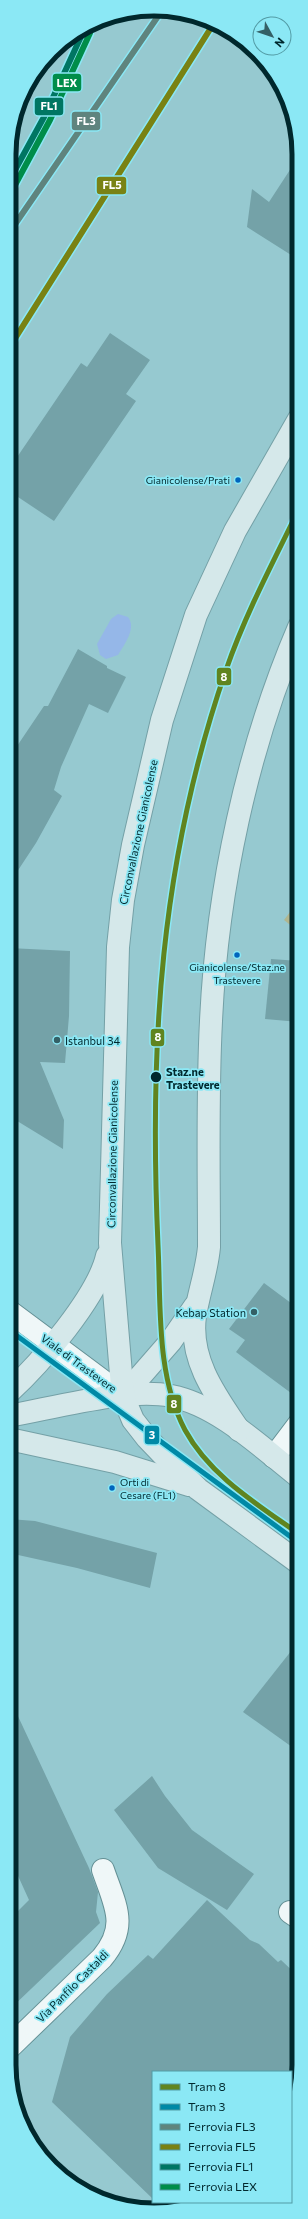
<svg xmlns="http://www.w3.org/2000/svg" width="308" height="2219" font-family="Commissioner,sans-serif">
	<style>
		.green { fill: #b0b68f }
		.water { fill: #95b7e8 }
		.building { fill: #74a2a8 }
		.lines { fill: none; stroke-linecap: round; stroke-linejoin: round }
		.minor-casing { stroke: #649095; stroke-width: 24 }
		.major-casing { stroke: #74a0a6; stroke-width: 24 }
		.minor { stroke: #eff7f8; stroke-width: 22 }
		.major { stroke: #d5e8ea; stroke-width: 22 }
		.rail-1-casing { stroke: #8be8f5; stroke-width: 9 }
		.rail-2-casing { stroke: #8be8f5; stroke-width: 9 }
		.rail-3-casing { stroke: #8be8f5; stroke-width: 9 }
		.rail-4-casing { stroke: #8be8f5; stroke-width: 9 }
		.rail-1 { stroke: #5f847e; stroke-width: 6 }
		.rail-2 { stroke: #798214; stroke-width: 6 }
		.rail-3 { stroke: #007663; stroke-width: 6 }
		.rail-4 { stroke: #008d4a; stroke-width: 6 }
		.tram-1-casing { stroke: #8be8f5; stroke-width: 8 }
		.tram-2-casing { stroke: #8be8f5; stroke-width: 8 }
		.tram-1 { stroke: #608420; stroke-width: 5 }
		.tram-2 { stroke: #0089a6; stroke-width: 5 }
		.bus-dot { fill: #0065bd; stroke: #8be8f5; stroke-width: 1.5 }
		.poi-dot { fill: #346066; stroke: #8be8f5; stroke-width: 1.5 }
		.stop-dot { fill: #00282d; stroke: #8be8f5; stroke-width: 1.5 }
		.labels { text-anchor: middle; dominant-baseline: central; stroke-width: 3.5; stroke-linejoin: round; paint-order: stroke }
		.bus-label { font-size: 10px; fill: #00282d; stroke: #8be8f5; text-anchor: end }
		.street-label { font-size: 11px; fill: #00282d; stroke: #8be8f5 }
		.poi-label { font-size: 11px; fill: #00282d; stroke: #8be8f5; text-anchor: start }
		.stop-label { font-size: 11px; font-weight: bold; fill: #00282d; stroke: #8be8f5; text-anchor: start }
		.rim { fill: none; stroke: #00282d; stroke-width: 5 }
		.line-badge { stroke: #8be8f5; stroke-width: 1.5 }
		.badge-label { font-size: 11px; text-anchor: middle; font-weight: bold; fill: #fff }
	</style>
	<rect width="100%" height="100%" fill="#96c9d0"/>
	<polygon class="green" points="299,900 299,932 284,920"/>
	<path class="water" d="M118 614 128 617C137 628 124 645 118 655L106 659 100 655 97 644 111 619Z"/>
	<g class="building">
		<polygon points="299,156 299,260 247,227 252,189 269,202"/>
		<polygon points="110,333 150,360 126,394 136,401 54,521 9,491 9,469 81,363 87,367"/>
		<polygon points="78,649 107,666 107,668 126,677 108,713 89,704 61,767 54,790 62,796 36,843 9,884 9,758 44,706 48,706"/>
		<polygon points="9,948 70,951 69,1016 65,1063 40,1062 64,1120 63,1149 9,1116"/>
		<polygon points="271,959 299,961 299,1022 265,1019"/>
		<polygon points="264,1283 299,1309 299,1399 236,1352 245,1340 229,1329"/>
		<polygon points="9,1519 35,1521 157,1553 150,1588 77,1568 9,1553"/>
		<polygon points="299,1641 299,1752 243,1712"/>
		<polygon points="9,1697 89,1868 98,1892 96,1912 100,1923 9,2010 9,1920 29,1900 9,1856"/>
		<polygon points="152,1776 165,1796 192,1830 254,1874 227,1910 158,1868 114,1810"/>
		<polygon points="207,1900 250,1940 259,1944 278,1962 281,1960 299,1977 299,2072 153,2072 153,2199 52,2102 70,2037 107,1994 148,1955 153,1959"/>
	</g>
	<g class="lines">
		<defs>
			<g id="minor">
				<polyline points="9,1311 123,1396"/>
				<polyline points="274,1457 299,1424"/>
				<polyline points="290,1912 299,1918"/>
				<path d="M9 2048 102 1958C129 1926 115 1905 103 1870"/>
			</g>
			<g id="major">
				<path d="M9 1392C40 1364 98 1296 107 1256"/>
				<polyline points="123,1396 171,1341 195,1306"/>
				<path d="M9 1416C54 1408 128 1387 171 1396 218 1405 262 1448 299 1477"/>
				<path d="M239 1430C216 1396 189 1360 195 1316 199 1292 207 1270 209 1247 209 1172 207 1097 211 1021 217 890 247 748 299 627"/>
				<polyline points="9,1439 115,1462 189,1485"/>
				<polyline points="299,1563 198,1489 169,1461 147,1438 133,1420 125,1401 122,1386 110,1243 118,947 123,900 133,845 162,720 196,615 235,531 299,419"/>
			</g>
		</defs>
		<use href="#minor" class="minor-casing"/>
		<use href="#major" class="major-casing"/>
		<use href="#minor" class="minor"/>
		<use href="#major" class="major"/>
		<defs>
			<polyline id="rail-1" points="9,233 163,9"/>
			<polyline id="rail-2" points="9,348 214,23"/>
			<polyline id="rail-3" points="9,181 44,117 84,30"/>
			<polyline id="rail-4" points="15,185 50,120 90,33"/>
		</defs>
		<use href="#rail-1" class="rail-1-casing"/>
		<use href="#rail-2" class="rail-2-casing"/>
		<use href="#rail-3" class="rail-3-casing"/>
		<use href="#rail-4" class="rail-4-casing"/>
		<use href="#rail-1" class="rail-1"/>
		<use href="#rail-2" class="rail-2"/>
		<use href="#rail-3" class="rail-3"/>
		<use href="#rail-4" class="rail-4"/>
		<defs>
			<path id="tram-1" d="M299 1534C257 1504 210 1476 185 1430 156 1375 161 1306 158 1245 149 1045 160 861 226 670 245 615 273 562 299 509"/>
			<polyline id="tram-2" points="9,1330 295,1540"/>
		</defs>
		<use href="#tram-1" class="tram-1-casing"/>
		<use href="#tram-2" class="tram-2-casing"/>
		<use href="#tram-1" class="tram-1"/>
		<use href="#tram-2" class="tram-2"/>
	</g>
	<g class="bus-dot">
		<circle cx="238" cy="480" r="3.5"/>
		<circle cx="237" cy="955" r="3.5"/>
		<circle cx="112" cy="1488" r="3.5"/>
	</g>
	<g class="poi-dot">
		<circle cx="57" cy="1040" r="4"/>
		<circle cx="254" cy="1312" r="4"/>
	</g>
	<circle class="stop-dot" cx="156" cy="1077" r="6"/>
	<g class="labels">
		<g class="bus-label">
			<text x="230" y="480">Gianicolense/Prati</text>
			<text x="237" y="967" text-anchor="middle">Gianicolense/Staz.ne<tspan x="237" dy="13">Trastevere</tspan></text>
			<text x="120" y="1482" text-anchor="start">Orti di<tspan x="120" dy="13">Cesare (FL1)</tspan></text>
		</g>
		<g class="street-label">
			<text transform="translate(138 832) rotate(-78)">Circonvallazione Gianicolense</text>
			<text transform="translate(112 1154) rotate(-89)">Circonvallazione Gianicolense</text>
			<text transform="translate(79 1363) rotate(36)">Viale di Trastevere</text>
			<text transform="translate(72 1986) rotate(-45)">Via Panfilo Castaldi</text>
		</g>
		<g class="poi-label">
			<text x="65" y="1040">Istanbul 34</text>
			<text x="246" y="1312" text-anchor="end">Kebap Station</text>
		</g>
		<g class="stop-label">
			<text x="166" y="1071">Staz.ne<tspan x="166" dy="13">Trastevere</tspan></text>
		</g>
	</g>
	<path d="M0 0H308V2219H0ZM154 16H154A138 138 0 0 1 292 154V2065A138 138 0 0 1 154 2203H154A138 138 0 0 1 16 2065V154A138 138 0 0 1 154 16Z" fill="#8be8f5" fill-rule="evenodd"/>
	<path class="rim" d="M154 16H154A138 138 0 0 1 292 154V2065A138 138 0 0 1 154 2203H154A138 138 0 0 1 16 2065V154A138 138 0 0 1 154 16Z"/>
	<g class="line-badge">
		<rect x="52" y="73" width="30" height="19" rx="4" fill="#008d4a"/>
		<rect x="34" y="97" width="30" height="19" rx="4" fill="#007663"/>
		<rect x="71" y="111" width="30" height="20" rx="4" fill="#5f847e"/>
		<rect x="96" y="176" width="31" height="19" rx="4" fill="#798214"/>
		<rect x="216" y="667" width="16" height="19" rx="4" fill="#608420"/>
		<rect x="150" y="1028" width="15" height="19" rx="4" fill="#608420"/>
		<rect x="166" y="1394" width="16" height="20" rx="4" fill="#608420"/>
		<rect x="144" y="1425" width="16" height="20" rx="4" fill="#0089a6"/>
	</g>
	<g class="badge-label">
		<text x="67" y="87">LEX</text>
		<text x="49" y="110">FL1</text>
		<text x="86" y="125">FL3</text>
		<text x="112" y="189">FL5</text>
		<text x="224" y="681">8</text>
		<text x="158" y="1041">8</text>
		<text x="174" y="1408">8</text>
		<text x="152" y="1439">3</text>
	</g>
	<rect x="152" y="2071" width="140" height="132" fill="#8be8f5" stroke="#539ba5"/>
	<rect x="160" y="2084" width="20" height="6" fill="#608420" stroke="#539ba5"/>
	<text x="188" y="2091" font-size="12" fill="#00282d">Tram 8</text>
	<rect x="160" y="2104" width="20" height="6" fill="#0089a6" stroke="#539ba5"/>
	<text x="188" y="2111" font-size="12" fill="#00282d">Tram 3</text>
	<rect x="160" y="2124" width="20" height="6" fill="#5f847e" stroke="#539ba5"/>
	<text x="188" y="2131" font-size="12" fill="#00282d">Ferrovia FL3</text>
	<rect x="160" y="2144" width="20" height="6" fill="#798214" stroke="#539ba5"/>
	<text x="188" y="2151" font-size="12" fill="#00282d">Ferrovia FL5</text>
	<rect x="160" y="2164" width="20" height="6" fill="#007663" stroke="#539ba5"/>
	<text x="188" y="2171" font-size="12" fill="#00282d">Ferrovia FL1</text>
	<rect x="160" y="2184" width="20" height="6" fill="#008d4a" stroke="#539ba5"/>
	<text x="188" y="2191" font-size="12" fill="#00282d">Ferrovia LEX</text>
	<g transform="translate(272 36) rotate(130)"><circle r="19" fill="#8be8f5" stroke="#539ba5"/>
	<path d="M0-3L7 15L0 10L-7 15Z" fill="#346066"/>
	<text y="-6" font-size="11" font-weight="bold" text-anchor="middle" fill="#00282d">N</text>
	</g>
</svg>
